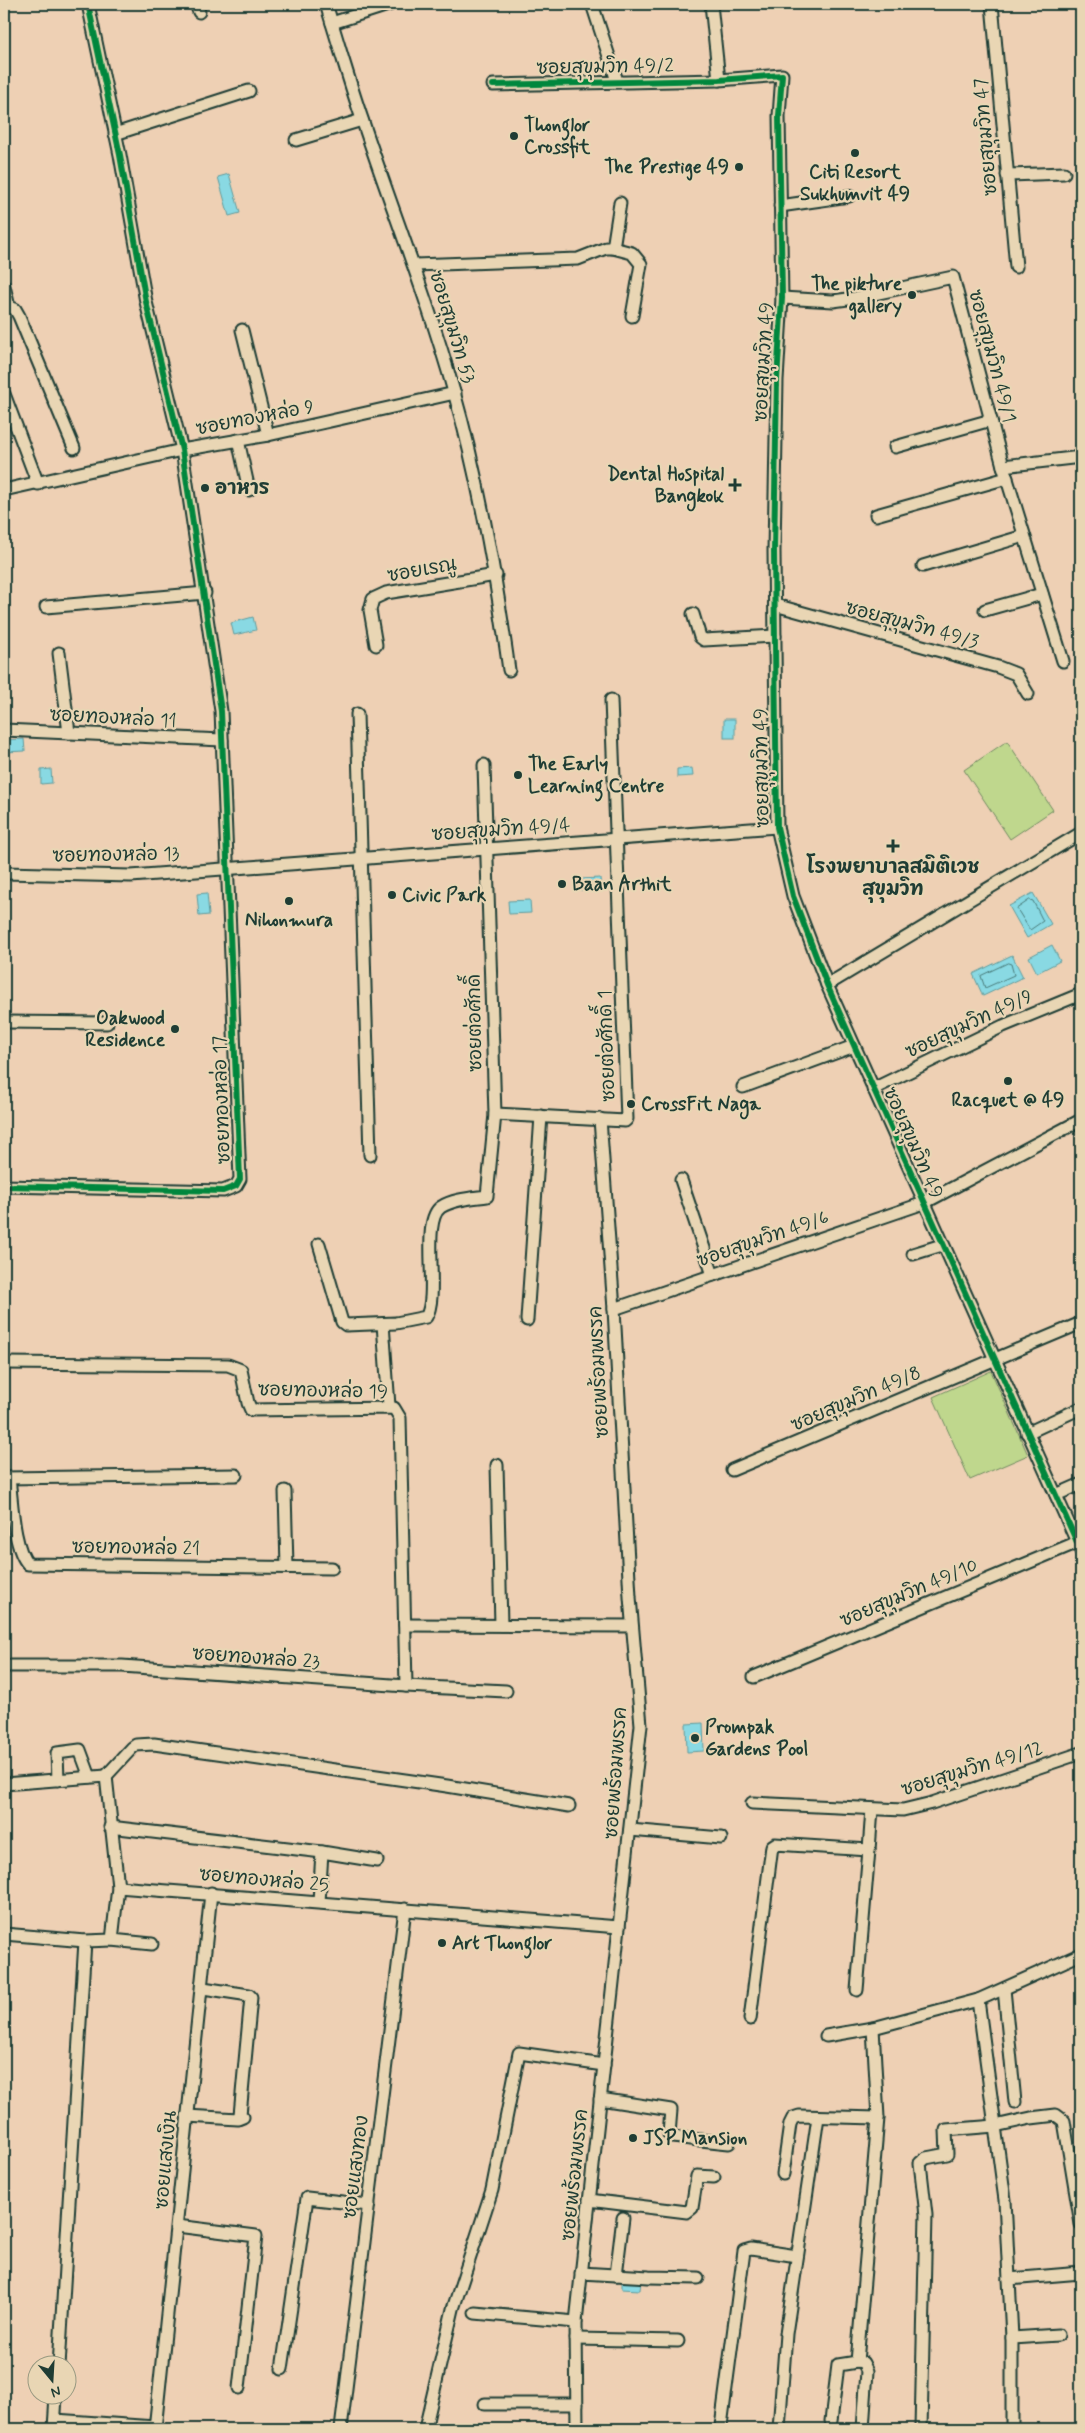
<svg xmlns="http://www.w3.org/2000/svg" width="1085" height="2433" font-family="Mynerve,'Playpen Sans Thai',sans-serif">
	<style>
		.green { fill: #bfd78d; stroke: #6f8a60 }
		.water { fill: #89d9e3; stroke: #5f9b9d }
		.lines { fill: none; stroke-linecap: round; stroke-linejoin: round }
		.shore { stroke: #497b7a; stroke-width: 1 }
		.minor-casing { stroke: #1f3d34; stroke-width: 15 }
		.minor { stroke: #e9d6b4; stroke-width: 11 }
		.cycleway-casing { stroke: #e9d6b4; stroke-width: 9 }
		.cycleway { stroke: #00873e; stroke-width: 6 }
		.poi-dot { fill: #1f3d34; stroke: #e9d6b4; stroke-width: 2 }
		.labels { text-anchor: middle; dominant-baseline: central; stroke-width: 4.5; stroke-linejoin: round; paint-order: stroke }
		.street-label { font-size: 19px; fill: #1f3d34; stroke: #e9d6b4 }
		.poi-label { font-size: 19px; font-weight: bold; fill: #1f3d34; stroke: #e9d6b4; text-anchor: start }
	</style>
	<rect width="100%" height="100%" fill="#eed0b4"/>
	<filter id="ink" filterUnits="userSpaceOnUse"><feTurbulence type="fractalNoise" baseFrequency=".02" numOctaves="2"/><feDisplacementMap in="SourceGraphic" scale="10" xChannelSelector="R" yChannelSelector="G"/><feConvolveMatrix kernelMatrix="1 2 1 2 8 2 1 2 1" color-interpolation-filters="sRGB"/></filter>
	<g filter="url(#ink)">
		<g class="green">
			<polygon points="1007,741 1053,810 1010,839 964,770"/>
			<polygon points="4,1371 6,1371 4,1430"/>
			<polygon points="991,1371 1028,1455 970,1480 933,1397"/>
		</g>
		<g class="water">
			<polygon points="229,174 240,213 229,216 218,177"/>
			<polygon points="253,617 256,630 234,635 231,623"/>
			<rect x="724" y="719" width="11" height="19"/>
			<polygon points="24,739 25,751 5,752 4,740"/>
			<polygon points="692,768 693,776 677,777 677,769"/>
			<polygon points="51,769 52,783 41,784 41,770"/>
			<polygon points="600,878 601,889 580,890 580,879"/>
			<polygon points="207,893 209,915 199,916 197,894"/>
			<polygon points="1033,893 1051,924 1027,938 1009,906"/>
			<polygon points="530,900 531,913 509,914 508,901"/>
			<polygon points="1052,945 1060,961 1037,973 1029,957"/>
			<polygon points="1012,955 1023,977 983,996 973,974"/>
			<polygon points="703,1723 704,1751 687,1752 686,1724"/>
			<polygon points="622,2278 641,2280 640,2290 622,2289"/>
		</g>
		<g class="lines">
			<g class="shore">
				<polygon points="1030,900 1033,901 1043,921 1030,930 1017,909"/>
				<polygon points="1008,963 1011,964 1014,975 985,988 981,976"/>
			</g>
			<defs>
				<g id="minor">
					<polyline points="196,4 199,12"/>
					<path d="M326 4C338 42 349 81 362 119 392 210 428 299 454 392 480 483 496 576 509 670"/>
					<polyline points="592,4 617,81"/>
					<polyline points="711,4 719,80"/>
					<polyline points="992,4 1016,267"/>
					<polyline points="332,23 391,4"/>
					<polyline points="493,85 719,80 782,75 779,116 782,298 777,380 774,551 777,827 793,896 827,985 1081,1551"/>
					<polyline points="115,134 249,91"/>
					<polyline points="296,140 362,120"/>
					<polyline points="1007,175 1064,173"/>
					<polyline points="780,206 849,196"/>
					<polyline points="613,248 620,203"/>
					<polyline points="415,265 578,259 606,248 613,248 632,253 641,264 632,316"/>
					<polyline points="4,286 9,307 15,309 19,316 74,448"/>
					<polyline points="782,298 833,301 855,298 953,277 1003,466 1063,661"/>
					<polyline points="242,330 268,435"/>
					<polyline points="4,394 38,484"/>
					<polyline points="238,440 249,490"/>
					<polyline points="895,447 991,420"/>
					<polyline points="1003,466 1081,457"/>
					<polyline points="4,490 182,450 268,435 455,393"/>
					<polyline points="876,515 1007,478"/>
					<polyline points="923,566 1024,536"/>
					<polyline points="775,605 998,667 1016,674 1028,694"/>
					<polyline points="46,607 205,593"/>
					<polyline points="985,610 1042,594"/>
					<polyline points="693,614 700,637 704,640 775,636"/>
					<polyline points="376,645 370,610 373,599 386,593 496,575"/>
					<polyline points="59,653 69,733"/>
					<polyline points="357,714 370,1155"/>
					<polyline points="4,730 222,740"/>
					<polyline points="4,873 131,876 777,827"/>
					<polyline points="827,985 1081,833"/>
					<polyline points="4,1022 107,1023"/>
					<polyline points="743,1087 854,1046"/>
					<polyline points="873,1089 1003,1026 1081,994"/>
					<polyline points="495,1114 625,1121 627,1119 611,700"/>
					<polyline points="681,1180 713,1275"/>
					<polyline points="4,1186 223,1191 236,1186 240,1179 221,711 182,450 146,302 120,155 88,4"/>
					<path d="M319 1244 342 1322 346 1325 396 1323 426 1317C440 1295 420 1221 441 1207 453 1199 473 1198 487 1196L495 1114 484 765"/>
					<polyline points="913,1254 942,1245"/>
					<polyline points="614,1309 924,1203 1081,1120"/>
					<polyline points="527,1320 541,1116"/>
					<polyline points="383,1324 389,1406"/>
					<polyline points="4,1363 228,1365 241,1370 248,1403 251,1410 394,1408 400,1418 406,1686"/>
					<polyline points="1027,1433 1081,1408"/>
					<polyline points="497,1465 501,1625"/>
					<polyline points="732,1470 1081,1323"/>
					<polyline points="4,1478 236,1475"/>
					<path d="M9 1478C12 1500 13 1548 28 1564L332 1568"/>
					<polyline points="285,1491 287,1567"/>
					<polyline points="1056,1495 1081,1484"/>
					<polyline points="405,1625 632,1626"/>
					<polyline points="4,1666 122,1666 406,1686 506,1691"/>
					<polyline points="754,1677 1078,1542"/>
					<polyline points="106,1776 132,1748 136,1745 154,1744 447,1786 569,1806"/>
					<polyline points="58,1780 57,1753 80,1750 90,1777"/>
					<polyline points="4,1784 106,1776"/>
					<polyline points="752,1803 903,1810 932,1803 1081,1753"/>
					<polyline points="110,1827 322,1852 377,1861"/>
					<polyline points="630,1830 721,1838"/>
					<polyline points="118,1887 619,1927"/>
					<polyline points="319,1902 322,1852"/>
					<polyline points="4,1934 85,1941"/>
					<polyline points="112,1940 152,1944"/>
					<polyline points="1004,1989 1015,2102"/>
					<polyline points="857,1990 869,1850"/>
					<polyline points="978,2000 1005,2200 1012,2338 1012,2429"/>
					<polyline points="750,2019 772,1846 775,1844 869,1850 872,1809"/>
					<polyline points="826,2036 873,2028 978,2000 1081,1954"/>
					<polyline points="600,2099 671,2110 669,2134 672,2137 729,2143"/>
					<polyline points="187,2116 238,2119 243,2117 240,2115 251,1997 249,1995 203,1988"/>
					<polyline points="783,2174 790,2124 793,2118 799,2116 878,2118"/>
					<polyline points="589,2200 687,2212 692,2208 697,2176 714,2177"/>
					<polyline points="177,2226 256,2236 239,2388"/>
					<polyline points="581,2273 649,2277 698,2278"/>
					<polyline points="616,2275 623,2218"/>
					<polyline points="1009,2279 1081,2273"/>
					<polyline points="475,2313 576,2322"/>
					<polyline points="1012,2338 1058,2335"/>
					<polyline points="576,2339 678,2341"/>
					<polyline points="857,2362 863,2363 867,2371 863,2429"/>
					<polyline points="59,2366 85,1941 112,1940 118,1887 106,1776"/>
					<polyline points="282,2369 307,2198 369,2205"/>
					<polyline points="485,2404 577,2404"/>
					<polyline points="55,2420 155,2427"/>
					<polyline points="831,2421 838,2365 857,2362 878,2118 873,2028"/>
					<polyline points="721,2426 744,2251 751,2249 797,2256"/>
					<polyline points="54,2429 56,2396"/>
					<polyline points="155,2429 211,1893"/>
					<polyline points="341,2429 405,1909"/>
					<polyline points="425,2429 453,2309 492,2190 519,2053 604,2065"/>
					<polyline points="577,2429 576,2322 641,1725 630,1597 614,1309 600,1119"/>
					<polyline points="779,2429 786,2334 818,2117"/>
					<polyline points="921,2429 926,2215 920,2163 926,2158 947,2154 946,2130 995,2126 1031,2118 1056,2115 1064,2121 1081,2224"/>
				</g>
			</defs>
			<use href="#minor" class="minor-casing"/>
			<use href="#minor" class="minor"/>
			<defs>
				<g id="cycleway">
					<polyline points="493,85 719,80 782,75 779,116 782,298 777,380 774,551 777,827 793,896 827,985 1081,1551"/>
					<polyline points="4,1186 223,1191 236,1186 240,1179 221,711 182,450 146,302 120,155 88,4"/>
				</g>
			</defs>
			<use href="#cycleway" class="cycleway-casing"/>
			<use href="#cycleway" class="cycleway"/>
		</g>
	</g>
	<g class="poi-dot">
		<circle cx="514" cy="136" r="5"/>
		<circle cx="855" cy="153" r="5"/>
		<circle cx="739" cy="167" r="5"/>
		<circle cx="912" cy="295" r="5"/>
		<path d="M732.5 477.5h5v5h5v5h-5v5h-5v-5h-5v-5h5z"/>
		<circle cx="205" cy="488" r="5"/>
		<circle cx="518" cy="775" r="5"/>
		<path d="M890.5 838.5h5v5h5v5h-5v5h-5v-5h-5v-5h5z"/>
		<circle cx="562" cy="884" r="5"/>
		<circle cx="392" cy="895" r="5"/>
		<circle cx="289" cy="901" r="5"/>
		<circle cx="175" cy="1029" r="5"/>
		<circle cx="1008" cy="1081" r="5"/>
		<circle cx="631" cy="1104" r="5"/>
		<circle cx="695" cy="1738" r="5"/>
		<circle cx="442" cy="1943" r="5"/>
		<circle cx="633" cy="2138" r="5"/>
	</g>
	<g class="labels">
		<g class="street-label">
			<text transform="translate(605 67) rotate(-1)">ซอยสุขุมวิท 49/2</text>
			<text transform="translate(986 137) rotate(-95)">ซอยสุขุมวิท 47</text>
			<text transform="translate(452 327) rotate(73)">ซอยสุขุมวิท 53</text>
			<text transform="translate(992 356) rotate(75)">ซอยสุขุมวิท 49/1</text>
			<text transform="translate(764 362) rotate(-87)">ซอยสุขุมวิท 49</text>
			<text transform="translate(255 418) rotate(-11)">ซอยทองหล่อ 9</text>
			<text transform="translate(422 570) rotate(-10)">ซอยเรณู</text>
			<text transform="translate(912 625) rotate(15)">ซอยสุขุมวิท 49/3</text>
			<text transform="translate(113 718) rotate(3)">ซอยทองหล่อ 11</text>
			<text transform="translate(762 768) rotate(-91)">ซอยสุขุมวิท 49</text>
			<text transform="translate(501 830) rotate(-4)">ซอยสุขุมวิท 49/4</text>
			<text transform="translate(116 855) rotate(-1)">ซอยทองหล่อ 13</text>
			<text transform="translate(475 1023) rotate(-91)">ซอยต่อศักดิ์</text>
			<text transform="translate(969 1024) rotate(-25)">ซอยสุขุมวิท 49/9</text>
			<text transform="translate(607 1046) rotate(-92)">ซอยต่อศักดิ์ 1</text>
			<text transform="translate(222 1100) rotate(-92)">ซอยทองหล่อ 17</text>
			<text transform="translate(913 1143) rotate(66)">ซอยสุขุมวิท 49</text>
			<text transform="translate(763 1239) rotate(-19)">ซอยสุขุมวิท 49/6</text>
			<text transform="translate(599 1372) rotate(-93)">ซอยพร้อมพรรค</text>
			<text transform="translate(323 1391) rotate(1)">ซอยทองหล่อ 19</text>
			<text transform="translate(856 1399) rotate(-23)">ซอยสุขุมวิท 49/8</text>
			<text transform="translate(136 1548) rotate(1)">ซอยทองหล่อ 21</text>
			<text transform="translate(909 1593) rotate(-23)">ซอยสุขุมวิท 49/10</text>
			<text transform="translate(256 1658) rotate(4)">ซอยทองหล่อ 23</text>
			<text transform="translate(972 1769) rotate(-17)">ซอยสุขุมวิท 49/12</text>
			<text transform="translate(616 1773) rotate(-86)">ซอยพร้อมพรรค</text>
			<text transform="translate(264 1880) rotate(5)">ซอยทองหล่อ 25</text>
			<text transform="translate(166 2160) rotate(-85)">ซอยแสงเงิน</text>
			<text transform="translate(356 2167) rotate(-83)">ซอยแสงทอง</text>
			<text transform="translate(575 2175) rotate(-84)">ซอยพร้อมพรรค</text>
		</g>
		<g class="poi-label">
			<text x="524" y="125">Thonglor<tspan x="524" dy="22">Crossfit</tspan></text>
			<text x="729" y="167" text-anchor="end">The Prestige 49</text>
			<text x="855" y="172" text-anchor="middle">Citi Resort<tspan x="855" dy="22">Sukhumvit 49</tspan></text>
			<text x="902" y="284" text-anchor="end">The pikture<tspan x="902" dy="22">gallery</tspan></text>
			<text x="724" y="474" text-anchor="end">Dental Hospital<tspan x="724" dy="22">Bangkok</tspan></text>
			<text x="215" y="488">อาหาร</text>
			<text x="528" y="764">The Early<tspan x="528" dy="22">Learning Centre</tspan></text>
			<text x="893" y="867" text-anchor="middle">โรงพยาบาลสมิติเวช<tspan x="893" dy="22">สุขุมวิท</tspan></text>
			<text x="572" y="884">Baan Arthit</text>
			<text x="402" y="895">Civic Park</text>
			<text x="289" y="920" text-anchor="middle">Nihonmura</text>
			<text x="165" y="1018" text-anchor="end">Oakwood<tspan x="165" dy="22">Residence</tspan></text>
			<text x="1008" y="1100" text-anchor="middle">Racquet @ 49</text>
			<text x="641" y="1104">CrossFit Naga</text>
			<text x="705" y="1727">Prompak<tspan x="705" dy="22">Gardens Pool</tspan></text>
			<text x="452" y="1943">Art Thonglor</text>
			<text x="643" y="2138">JSP Mansion</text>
		</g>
	</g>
	<rect width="1085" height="2433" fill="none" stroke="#e9d6b4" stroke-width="20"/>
	<rect x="10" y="10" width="1065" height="2413" fill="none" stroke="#1f3d34" stroke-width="2" filter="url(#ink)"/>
	<g transform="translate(52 2380) rotate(162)"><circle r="24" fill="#e9d6b4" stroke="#989981"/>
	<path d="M0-4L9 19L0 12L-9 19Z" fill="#1f3d34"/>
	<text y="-8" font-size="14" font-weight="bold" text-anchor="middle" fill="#1f3d34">N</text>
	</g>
</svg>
